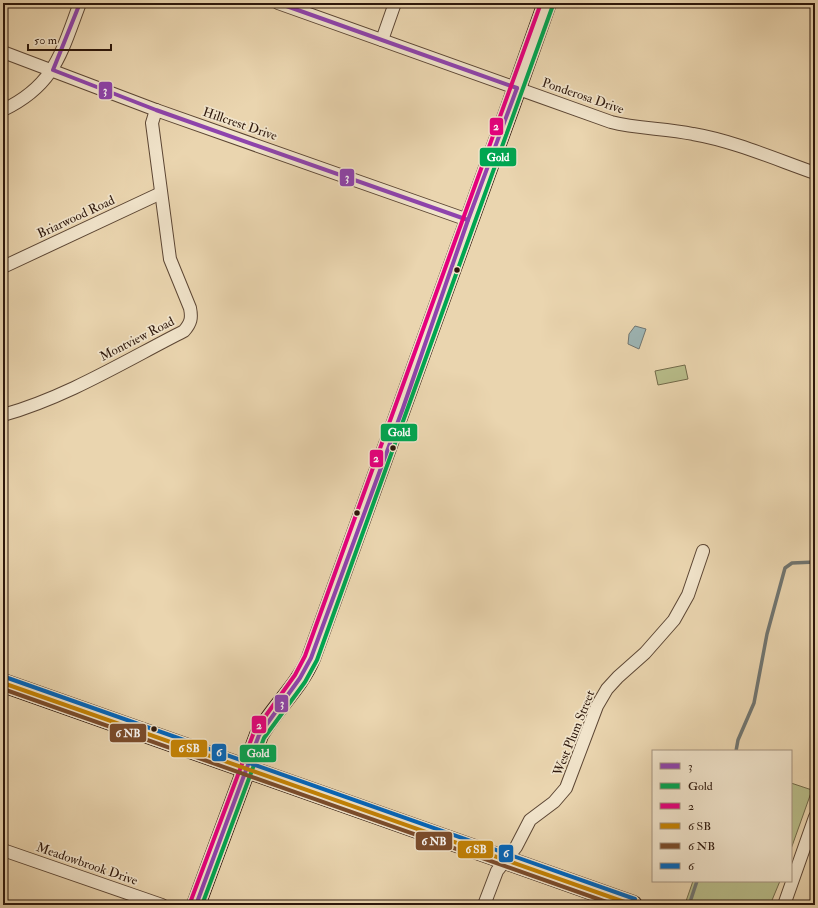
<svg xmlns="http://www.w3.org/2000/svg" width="818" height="908" font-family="'IM FELL Double Pica',serif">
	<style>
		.green { fill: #b8bd8a; stroke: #726a4a }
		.water { fill: #9db6b6; stroke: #707672 }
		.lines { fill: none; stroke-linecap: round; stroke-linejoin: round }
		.stream { stroke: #707672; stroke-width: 3.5 }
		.minor-casing { stroke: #5c4634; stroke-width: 14 }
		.secondary-casing { stroke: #2d170b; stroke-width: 20 }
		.minor { stroke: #f1e4cb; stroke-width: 12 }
		.secondary { stroke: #f1e4cb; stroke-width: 18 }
		.bus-1-casing { stroke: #f1e4cb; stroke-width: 7 }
		.bus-2-casing { stroke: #f1e4cb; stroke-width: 7 }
		.bus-3-casing { stroke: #f1e4cb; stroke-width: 7 }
		.bus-4-casing { stroke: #f1e4cb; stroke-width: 7 }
		.bus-5-casing { stroke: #f1e4cb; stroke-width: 7 }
		.bus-6-casing { stroke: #f1e4cb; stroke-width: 7 }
		.bus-1 { stroke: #8e44ad; stroke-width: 4 }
		.bus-2 { stroke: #00a651; stroke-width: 4 }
		.bus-3 { stroke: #e5007d; stroke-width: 4 }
		.bus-4 { stroke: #c48203; stroke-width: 4 }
		.bus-5 { stroke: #7a4b2a; stroke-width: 4 }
		.bus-6 { stroke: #0065bd; stroke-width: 4 }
		.bus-dot { fill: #2d170b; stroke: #f1e4cb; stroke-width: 1.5 }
		.labels { text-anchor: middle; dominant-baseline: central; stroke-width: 3.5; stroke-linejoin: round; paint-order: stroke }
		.street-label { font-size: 13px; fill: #2d170b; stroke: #f1e4cb }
		.line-badge { stroke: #f1e4cb; stroke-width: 1.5 }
		.badge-label { font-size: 11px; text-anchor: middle; font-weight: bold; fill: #fff }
	</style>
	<rect width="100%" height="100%" fill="#ead5af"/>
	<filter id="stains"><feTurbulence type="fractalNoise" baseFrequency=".005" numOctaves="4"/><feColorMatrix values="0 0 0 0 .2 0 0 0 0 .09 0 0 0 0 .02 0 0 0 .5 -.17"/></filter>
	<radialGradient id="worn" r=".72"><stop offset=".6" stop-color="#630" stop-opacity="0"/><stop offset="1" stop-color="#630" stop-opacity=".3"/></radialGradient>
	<g class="green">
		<polygon points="685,365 688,379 658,385 655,371"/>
		<polygon points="791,783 812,790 791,849"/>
		<polygon points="693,881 780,881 770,905 687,905 685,904"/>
	</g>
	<polygon class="water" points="635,326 646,329 639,349 628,344 629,334"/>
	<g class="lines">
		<g class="stream">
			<polyline points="736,751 738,740 754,703 767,634 785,568 792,563 815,562"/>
			<polyline points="691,899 697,881"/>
		</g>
		<defs>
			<g id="minor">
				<path d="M278 3 611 122C638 129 665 128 693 134 734 141 775 159 815 173"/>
				<polyline points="382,40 395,3"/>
				<polyline points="3,52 156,110 468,220"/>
				<path d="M3 110C55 85 61 53 80 3"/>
				<polyline points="3,267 161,193"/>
				<path d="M3 415C67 397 125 361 184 331 191 323 192 318 190 308L170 259 152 123 156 110"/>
				<polyline points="3,850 162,905"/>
				<polyline points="484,905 497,871 516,847 530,820 554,802 566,788 597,706 607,689 618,677 645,653 674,620 688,595 703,551"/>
				<polyline points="784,905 815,817"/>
			</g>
			<g id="secondary">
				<polyline points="3,683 633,905"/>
				<path d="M196 905 259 735C274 708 299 687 311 658 390 440 470 222 547 3"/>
			</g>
		</defs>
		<use href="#minor" class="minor-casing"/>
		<use href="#secondary" class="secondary-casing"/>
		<use href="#minor" class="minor"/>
		<use href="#secondary" class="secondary"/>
		<defs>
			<g id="bus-1">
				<polyline points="80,3 53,70 156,110 468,220"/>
				<polyline points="278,3 517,88"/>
				<polyline points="196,905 259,735 300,678 311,658 403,408 468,220 517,88"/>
			</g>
			<polyline id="bus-2" points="202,905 264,738 305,682 317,660 553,5"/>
			<polyline id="bus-3" points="190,903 254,732 295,675 305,656 541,3"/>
			<polyline id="bus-4" points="3,683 633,905"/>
			<polyline id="bus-5" points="3,689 615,905"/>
			<polyline id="bus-6" points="5,677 635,899"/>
		</defs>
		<use href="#bus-1" class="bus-1-casing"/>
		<use href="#bus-2" class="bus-2-casing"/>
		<use href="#bus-3" class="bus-3-casing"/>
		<use href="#bus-4" class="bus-4-casing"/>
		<use href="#bus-5" class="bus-5-casing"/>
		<use href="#bus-6" class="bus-6-casing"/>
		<use href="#bus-1" class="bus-1"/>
		<use href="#bus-2" class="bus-2"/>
		<use href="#bus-3" class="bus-3"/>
		<use href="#bus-4" class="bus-4"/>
		<use href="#bus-5" class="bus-5"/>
		<use href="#bus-6" class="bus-6"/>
	</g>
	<g class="bus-dot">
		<circle cx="457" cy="270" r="3.5"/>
		<circle cx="393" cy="448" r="3.5"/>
		<circle cx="357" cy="513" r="3.5"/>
		<circle cx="154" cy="729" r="3.5"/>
	</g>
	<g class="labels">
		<g class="street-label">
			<text transform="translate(583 96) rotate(19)">Ponderosa Drive</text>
			<text transform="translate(240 124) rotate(19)">Hillcrest Drive</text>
			<text transform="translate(76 217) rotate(-25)">Briarwood Road</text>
			<text transform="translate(137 339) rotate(-27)">Montview Road</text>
			<text transform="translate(574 733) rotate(-68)">West Plum Street</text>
			<text transform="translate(87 864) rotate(19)">Meadowbrook Drive</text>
		</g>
	</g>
	<g class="line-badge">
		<rect x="98" y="81" width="15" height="19" rx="4" fill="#8e44ad"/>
		<rect x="489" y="117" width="15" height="19" rx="4" fill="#e5007d"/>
		<rect x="479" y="147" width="38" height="20" rx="4" fill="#00a651"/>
		<rect x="339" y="168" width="16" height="19" rx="4" fill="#8e44ad"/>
		<rect x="380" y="423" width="38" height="19" rx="4" fill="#00a651"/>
		<rect x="369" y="449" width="15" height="19" rx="4" fill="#e5007d"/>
		<rect x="274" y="694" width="15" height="19" rx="4" fill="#8e44ad"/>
		<rect x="251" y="715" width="16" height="19" rx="4" fill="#e5007d"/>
		<rect x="109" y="723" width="38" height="20" rx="4" fill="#7a4b2a"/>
		<rect x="170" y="739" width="38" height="19" rx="4" fill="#c48203"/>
		<rect x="211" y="743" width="16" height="19" rx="4" fill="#0065bd"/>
		<rect x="239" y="744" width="38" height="19" rx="4" fill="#00a651"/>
		<rect x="415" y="831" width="38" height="20" rx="4" fill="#7a4b2a"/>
		<rect x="457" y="840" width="37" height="19" rx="4" fill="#c48203"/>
		<rect x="498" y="844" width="16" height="19" rx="4" fill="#0065bd"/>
	</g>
	<g class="badge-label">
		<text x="105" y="94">3</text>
		<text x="496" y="130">2</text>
		<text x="498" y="161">Gold</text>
		<text x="347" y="181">3</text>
		<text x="399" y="436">Gold</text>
		<text x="376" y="462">2</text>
		<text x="282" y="707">3</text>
		<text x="259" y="729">2</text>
		<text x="128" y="737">6 NB</text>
		<text x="189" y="752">6 SB</text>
		<text x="219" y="756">6</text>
		<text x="258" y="757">Gold</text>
		<text x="434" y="845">6 NB</text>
		<text x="476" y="853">6 SB</text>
		<text x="506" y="857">6</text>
	</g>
	<rect width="818" height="908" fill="none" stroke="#ead5af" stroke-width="16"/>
	<rect x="4" y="4" width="810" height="900" fill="none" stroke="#2d170b" stroke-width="2"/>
	<rect x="8" y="8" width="802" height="892" fill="none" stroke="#2d170b"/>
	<rect x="652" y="750" width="140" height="132" fill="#f1e4cb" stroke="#a3927e"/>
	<rect x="660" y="763" width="20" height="6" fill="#8e44ad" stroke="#a3927e"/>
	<text x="688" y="770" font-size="12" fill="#2d170b">3</text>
	<rect x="660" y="783" width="20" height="6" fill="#00a651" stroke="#a3927e"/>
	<text x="688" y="790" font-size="12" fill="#2d170b">Gold</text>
	<rect x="660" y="803" width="20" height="6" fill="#e5007d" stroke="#a3927e"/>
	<text x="688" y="810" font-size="12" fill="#2d170b">2</text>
	<rect x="660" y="823" width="20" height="6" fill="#c48203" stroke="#a3927e"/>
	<text x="688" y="830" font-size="12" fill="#2d170b">6 SB</text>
	<rect x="660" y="843" width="20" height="6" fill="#7a4b2a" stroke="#a3927e"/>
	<text x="688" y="850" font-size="12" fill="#2d170b">6 NB</text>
	<rect x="660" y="863" width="20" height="6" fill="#0065bd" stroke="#a3927e"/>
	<text x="688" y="870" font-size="12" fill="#2d170b">6</text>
	<path d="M28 44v6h83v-6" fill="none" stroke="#2d170b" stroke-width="2"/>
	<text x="34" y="44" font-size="12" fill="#2d170b" stroke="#f1e4cb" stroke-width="3" paint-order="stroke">50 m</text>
	<rect width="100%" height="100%" filter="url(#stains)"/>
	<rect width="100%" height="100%" fill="url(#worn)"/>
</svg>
